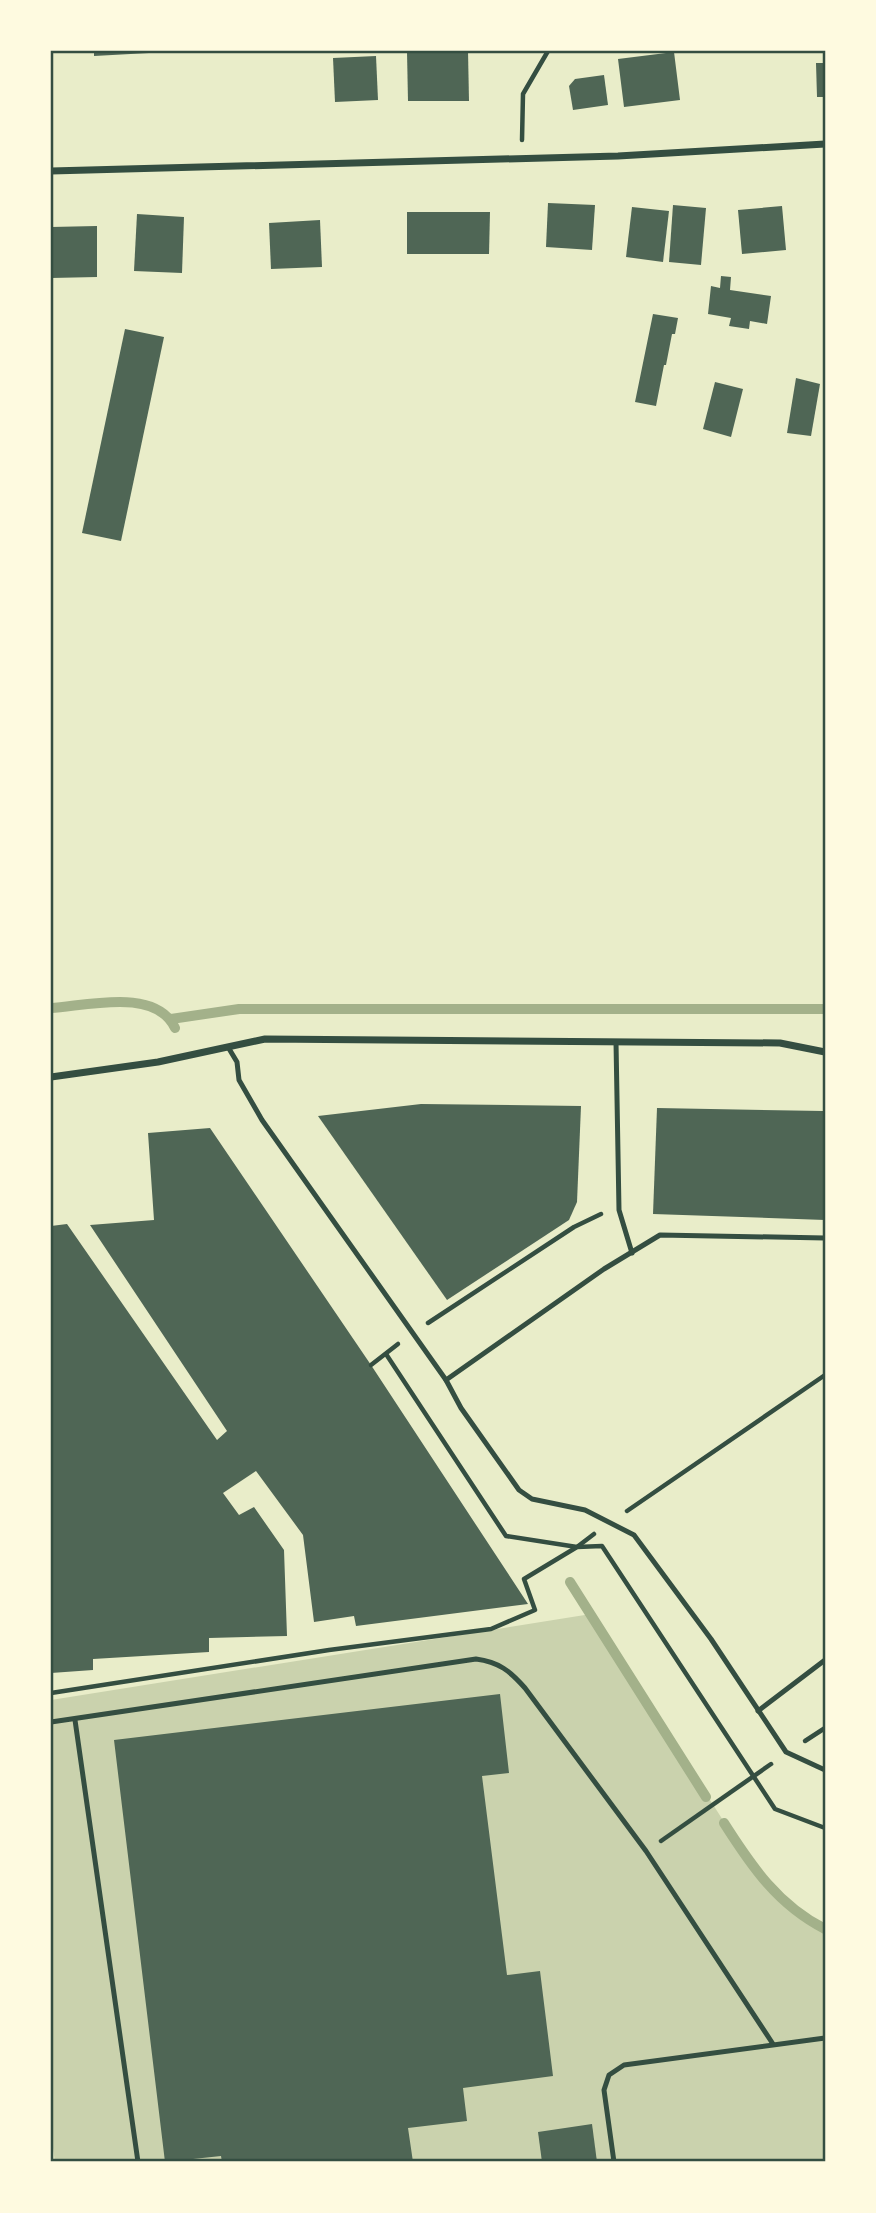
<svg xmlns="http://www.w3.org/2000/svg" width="876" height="2213" font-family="Lato,sans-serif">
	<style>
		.green { fill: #cad2ad }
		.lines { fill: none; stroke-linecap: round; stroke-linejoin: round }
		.stream { stroke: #a3b18a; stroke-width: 10 }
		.building { fill: #4f6655 }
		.path { stroke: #344e41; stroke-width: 4.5 }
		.service { stroke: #344e41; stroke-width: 5 }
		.minor { stroke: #344e41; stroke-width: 7 }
		.neatline { fill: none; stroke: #344e41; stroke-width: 2.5 }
	</style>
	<rect width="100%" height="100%" fill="#e9edc9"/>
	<path class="green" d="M591 1614 751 1864C773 1892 794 1913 825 1929V2162H55L51 2134V1700Z"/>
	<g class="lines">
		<g class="stream">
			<path d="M51 1008C86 1006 156 987 175 1028"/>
			<polyline points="171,1019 239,1009 825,1009"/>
			<polyline points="570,1582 706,1797"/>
			<path d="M724 1823C752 1867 778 1905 825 1929"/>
		</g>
	</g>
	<g class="building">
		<polygon points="94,51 149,51 149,53 94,56"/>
		<polygon points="468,51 469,101 408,101 407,52"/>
		<polygon points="674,52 680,100 624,107 618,59"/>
		<polygon points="376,56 378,100 335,102 333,58"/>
		<polygon points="816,63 825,63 825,97 817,97"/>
		<polygon points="604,75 608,105 573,110 569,86 575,79"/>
		<polygon points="548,203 595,205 592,250 546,247"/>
		<polygon points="673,205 706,208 701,265 669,262"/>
		<polygon points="782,206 786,250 742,254 738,210"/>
		<polygon points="632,207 669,211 663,262 626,257"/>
		<polygon points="407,212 490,212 489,254 407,254"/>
		<polygon points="137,214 184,217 182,273 134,271"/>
		<polygon points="320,220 322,267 271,269 269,223"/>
		<polygon points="97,226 97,277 51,278 51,227"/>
		<polygon points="721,276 731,277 730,290 771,296 767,324 750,321 749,329 729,326 731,318 708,314 711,286 720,288"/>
		<polygon points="653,314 678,318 675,334 672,334 666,365 664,365 656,406 635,402"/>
		<polygon points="125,329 164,337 121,541 82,533"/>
		<polygon points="796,378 820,384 811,436 787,433"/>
		<polygon points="715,382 743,389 731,437 703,429"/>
		<polygon points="421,1104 581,1106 577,1202 569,1220 447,1300 318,1116"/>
		<polygon points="657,1108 823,1111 825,1220 653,1214"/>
		<polygon points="210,1128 371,1365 528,1604 356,1626 354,1616 314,1622 303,1535 256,1471 223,1493 239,1515 254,1507 284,1550 287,1636 209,1638 209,1652 93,1659 93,1670 51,1673 51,1226 67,1224 217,1440 227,1431 90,1225 154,1220 148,1133"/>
		<polygon points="500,1694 509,1773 482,1776 507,1975 540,1971 553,2076 463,2088 467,2121 408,2128 413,2162 222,2162 221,2156 165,2162 114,1740"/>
		<polygon points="592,2124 597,2162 542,2162 538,2132"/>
	</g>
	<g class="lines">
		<g class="path">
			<polyline points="522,140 523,94 548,51"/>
			<polyline points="428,1323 574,1227 601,1214"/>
			<polyline points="386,1354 506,1536 577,1547 594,1534"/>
			<polyline points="371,1365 398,1344"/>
			<polyline points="627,1511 825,1375"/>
			<polyline points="51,1693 329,1650 491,1629 535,1610 524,1579 577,1547 602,1546 775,1809 825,1828"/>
			<polyline points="805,1741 825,1728"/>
			<polyline points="661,1841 771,1764"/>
		</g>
		<g class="service">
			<polyline points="616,1042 619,1210 632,1253"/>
			<polyline points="228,1047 237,1062 239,1080 262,1120 446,1380 461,1408 519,1490 532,1499 585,1510 634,1535 711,1639 786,1752 825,1770"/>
			<polyline points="446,1380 604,1269 660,1235 825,1238"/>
			<polyline points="758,1711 825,1660"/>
			<polyline points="75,1720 138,2162"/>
			<path d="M51 1722 476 1659C499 1662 510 1671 525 1688L646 1851 773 2044"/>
			<polyline points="614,2162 604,2090 609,2075 624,2065 825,2038"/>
		</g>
		<g class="minor">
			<polyline points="51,171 618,156 825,144"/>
			<polyline points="51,1077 158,1062 265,1039 780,1043 825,1052"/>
		</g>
	</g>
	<rect width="876" height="2213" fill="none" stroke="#fefae0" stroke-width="105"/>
	<rect x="52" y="52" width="772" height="2108" class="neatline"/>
</svg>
